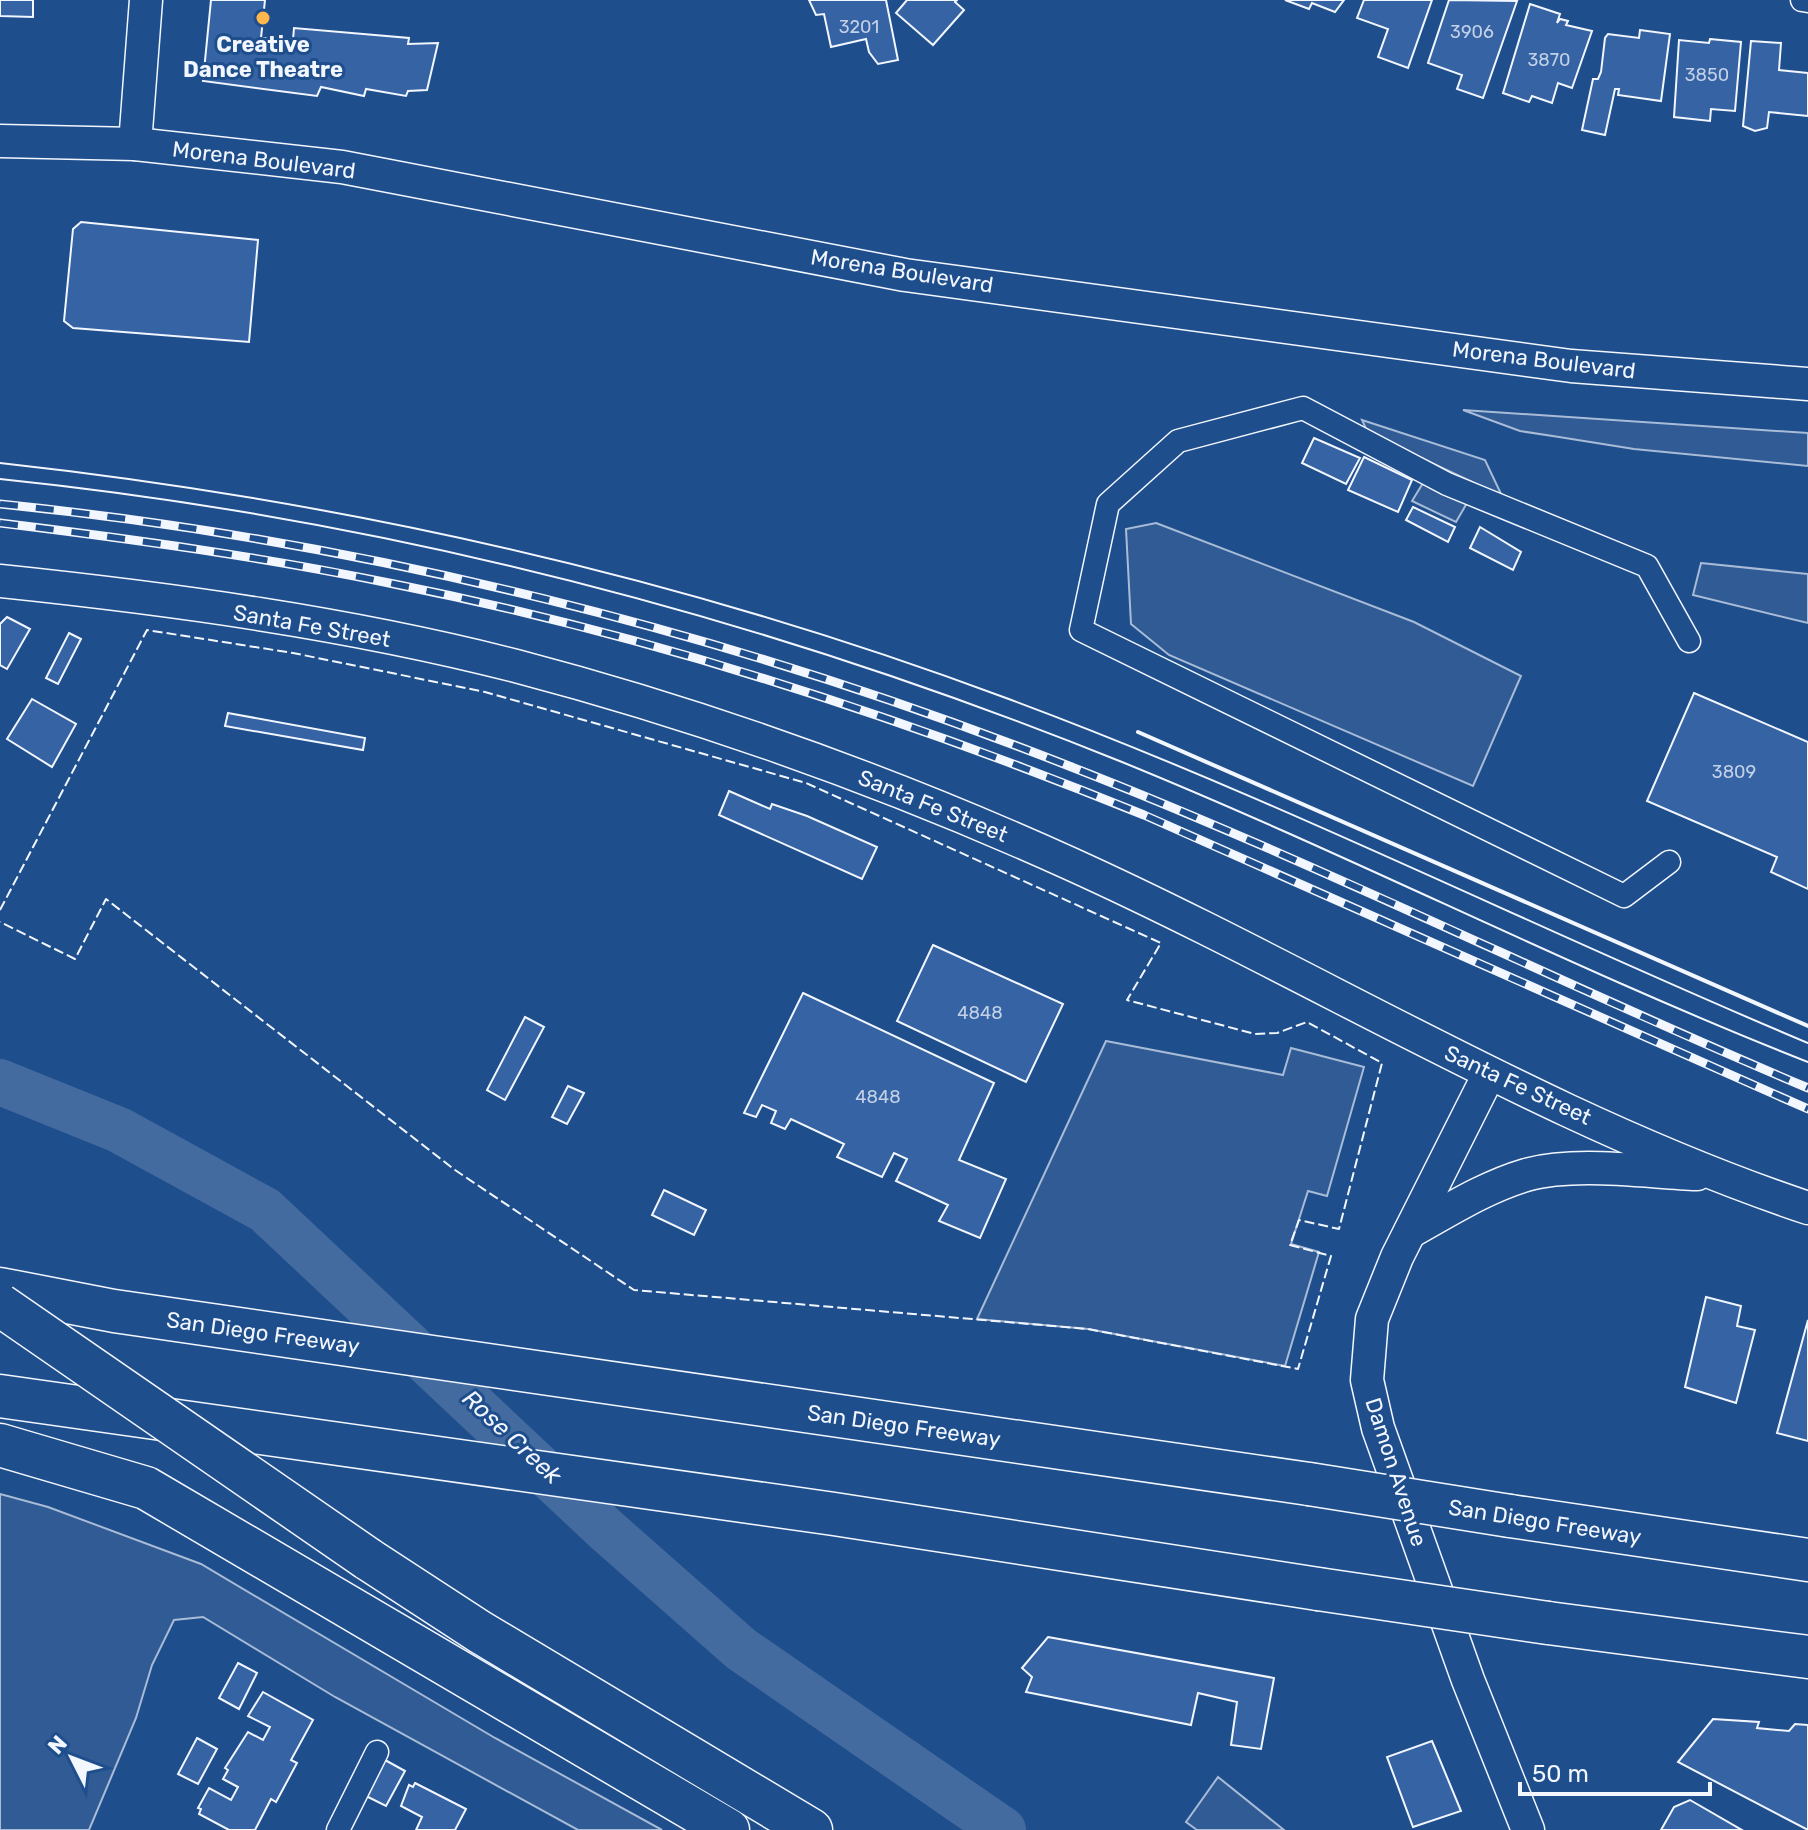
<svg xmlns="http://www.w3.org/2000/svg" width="1808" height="1830" font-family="Rubik,sans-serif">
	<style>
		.built { fill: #305b95; stroke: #a8bbd7; stroke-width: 2 }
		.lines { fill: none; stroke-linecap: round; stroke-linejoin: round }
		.river { stroke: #446ba0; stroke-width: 46 }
		.building { fill: #3563a3; stroke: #f2f6ff; stroke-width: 2 }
		.street-casing { stroke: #f2f6ff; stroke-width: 25 }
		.secondary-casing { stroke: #f2f6ff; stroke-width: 35 }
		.highway-casing { stroke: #f2f6ff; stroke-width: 45 }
		.street { stroke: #1f4e8c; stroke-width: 22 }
		.secondary { stroke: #1f4e8c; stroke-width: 32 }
		.highway { stroke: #1f4e8c; stroke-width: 42 }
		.tram { stroke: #f2f6ff; stroke-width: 2 }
		.rail-casing { stroke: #f2f6ff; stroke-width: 9 }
		.rail { stroke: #1f4e8c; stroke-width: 6; stroke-dasharray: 18; stroke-linecap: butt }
		.highway-bridge-casing { stroke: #f2f6ff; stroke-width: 45; stroke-linecap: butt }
		.highway-bridge { stroke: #1f4e8c; stroke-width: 42 }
		.fence { stroke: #f2f6ff; stroke-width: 2; stroke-dasharray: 10 4; stroke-linecap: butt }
		.wall { stroke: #f2f6ff; stroke-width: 4 }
		.poi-dot { fill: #ffb74d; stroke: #1f4e8c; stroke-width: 3 }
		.labels { text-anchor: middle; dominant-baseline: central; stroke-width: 6; stroke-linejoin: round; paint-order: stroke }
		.number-label { font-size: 18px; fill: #c3d1e8 }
		.poi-label { font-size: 22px; font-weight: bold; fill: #f2f6ff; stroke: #1f4e8c }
		.street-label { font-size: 22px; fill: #f2f6ff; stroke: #1f4e8c }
		.water-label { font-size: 24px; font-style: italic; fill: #f2f6ff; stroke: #1f4e8c }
	</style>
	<rect width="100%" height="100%" fill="#1f4e8c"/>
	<g class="built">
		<polygon points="1463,410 1808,433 1808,466 1634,449 1559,437 1520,431"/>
		<polygon points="1362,420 1485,460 1502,496 1368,433"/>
		<polygon points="1423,483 1467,503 1456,522 1412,501"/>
		<polygon points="1156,523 1414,622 1521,676 1473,786 1169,655 1131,624 1126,529"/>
		<polygon points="1701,563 1808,574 1808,623 1693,595"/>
		<polygon points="1106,1041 1283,1075 1291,1048 1364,1067 1327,1196 1308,1191 1291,1244 1319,1252 1285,1366 1088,1329 977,1319"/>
		<polygon points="0,1494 48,1507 201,1564 495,1738 662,1830 578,1830 335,1697 203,1617 174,1620 152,1665 136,1718 89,1830 0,1830"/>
		<polygon points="1218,1777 1284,1830 1197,1830 1186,1822"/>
	</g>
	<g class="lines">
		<polyline class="river" points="0,1082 119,1130 265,1210 605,1529 741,1649 1003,1830"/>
	</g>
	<g class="building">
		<polygon points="0,0 33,0 33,17 0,16"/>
		<polygon points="211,0 265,0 261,38 293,40 294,28 409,38 408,44 438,43 427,90 408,91 406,96 366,89 364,96 321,87 317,96 203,81"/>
		<polygon points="809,0 886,0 898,60 878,64 869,52 866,39 831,47 824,14 816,15"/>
		<polygon points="907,0 957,0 955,2 964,10 933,45 896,13"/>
		<polygon points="1285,0 1344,0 1335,12 1312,3 1309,9"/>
		<polygon points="1364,0 1432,0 1408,68 1378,57 1388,29 1357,18"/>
		<polygon points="1449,0 1517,1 1483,98 1457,89 1462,75 1428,63"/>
		<polygon points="1530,4 1560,14 1557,23 1560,19 1568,21 1566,25 1592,31 1572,88 1558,83 1552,103 1532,96 1529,102 1503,93"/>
		<polygon points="1640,30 1670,34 1661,101 1618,95 1619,89 1615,89 1605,135 1582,130 1593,79 1598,79 1601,72 1605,38 1608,34 1639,38"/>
		<polygon points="1710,39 1741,42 1735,111 1711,109 1710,121 1674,117 1679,40 1709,43"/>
		<polygon points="1751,41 1781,43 1779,70 1808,73 1808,116 1769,112 1767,128 1755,131 1743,126"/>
		<polygon points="81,222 258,240 249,342 73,328 64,321 73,229"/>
		<polygon points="1314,438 1360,458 1346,484 1302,463"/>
		<polygon points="1364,457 1412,480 1398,512 1348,490"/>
		<polygon points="1413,507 1455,527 1448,542 1406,520"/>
		<polygon points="1480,527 1521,552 1513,570 1470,548"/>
		<polygon points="7,617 30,629 7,669 0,665 0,624"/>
		<polygon points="69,633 81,639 58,684 46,678"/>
		<polygon points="1694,693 1808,742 1808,889 1771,872 1777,857 1647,801"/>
		<polygon points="32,699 76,724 52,767 7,739"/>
		<polygon points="228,713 365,738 363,750 225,726"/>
		<polygon points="729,791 770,809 772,804 807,816 877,847 862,879 719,815"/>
		<polygon points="933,945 1063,1004 1026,1082 897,1021"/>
		<polygon points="803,993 994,1083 959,1160 1006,1179 980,1238 939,1221 948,1205 896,1181 907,1159 894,1153 882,1177 837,1157 844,1144 791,1119 785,1129 771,1123 776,1111 762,1105 756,1117 744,1113"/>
		<polygon points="525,1017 544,1027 505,1100 487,1090"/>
		<polygon points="568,1086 584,1093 567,1124 552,1117"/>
		<polygon points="664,1190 706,1210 694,1235 652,1215"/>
		<polygon points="1706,1297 1741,1306 1737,1326 1755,1330 1736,1403 1685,1387"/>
		<polygon points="1808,1320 1808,1441 1777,1433"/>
		<polygon points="1048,1637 1274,1678 1261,1749 1231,1745 1237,1702 1198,1693 1191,1725 1026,1692 1032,1677 1022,1668"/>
		<polygon points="238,1663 257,1673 239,1709 219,1698"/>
		<polygon points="263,1692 313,1720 291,1760 297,1763 276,1802 271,1799 255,1830 229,1830 199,1814 201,1809 198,1808 209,1788 231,1800 238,1787 223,1779 228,1770 225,1768 248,1732 263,1740 270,1727 248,1716"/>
		<polygon points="1713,1719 1759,1722 1757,1728 1789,1731 1795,1724 1808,1725 1808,1830 1678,1762"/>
		<polygon points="197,1738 217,1749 198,1784 178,1774"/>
		<polygon points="1432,1741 1461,1811 1413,1827 1387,1757"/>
		<polygon points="385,1760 405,1771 386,1806 366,1796"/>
		<polygon points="415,1783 466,1809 455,1830 416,1830 422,1817 401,1806 409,1785 413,1787"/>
		<polygon points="1690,1800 1742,1830 1661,1830 1674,1807"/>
	</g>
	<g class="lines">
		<defs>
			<g id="street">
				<polyline points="1802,0 1808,1"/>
				<polyline points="1669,862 1624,896 1081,630 1108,504 1178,441 1303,408 1447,484 1647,566 1689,641"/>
				<polyline points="338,1830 377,1752"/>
			</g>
			<g id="secondary">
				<polyline points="0,141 135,144 342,167 905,275 1571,366 1808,384"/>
				<polyline points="135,144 146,0"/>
				<path d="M0 581C172 599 348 623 516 666 706 716 892 783 1071 864 1318 976 1550 1122 1808 1208"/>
				<polyline points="1489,1074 1397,1257 1372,1319 1367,1380 1378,1428 1468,1680 1528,1830"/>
				<path d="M1410 1232C1448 1211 1485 1187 1526 1175 1575 1161 1646 1172 1697 1174"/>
			</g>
			<g id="highway">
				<polyline points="0,1289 114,1311 1309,1484"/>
				<polyline points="0,1396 834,1514 1318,1589"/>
				<polyline points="0,1445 146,1488 728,1830"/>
				<polyline points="1510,1516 1808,1560"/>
				<polyline points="368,1559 480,1632 811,1830"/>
				<polyline points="1548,1623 1808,1657"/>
			</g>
		</defs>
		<use href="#street" class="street-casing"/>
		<use href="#secondary" class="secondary-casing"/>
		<use href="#highway" class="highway-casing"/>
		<use href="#street" class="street"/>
		<use href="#secondary" class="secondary"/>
		<use href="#highway" class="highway"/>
		<g class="tram">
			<path d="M0 463C344 501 682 577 1006 698 1279 799 1540 931 1808 1043"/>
			<path d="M0 479C386 519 763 617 1122 762 1353 856 1576 971 1808 1062"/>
		</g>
		<defs>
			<g id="rail">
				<path d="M0 504C366 541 727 632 1069 766 1319 863 1560 984 1808 1088"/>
				<path d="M0 523C132 539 264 557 394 584 651 635 902 717 1144 815L1808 1109"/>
			</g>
		</defs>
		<use href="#rail" class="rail-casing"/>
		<use href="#rail" class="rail"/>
		<defs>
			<g id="highway-bridge">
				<polyline points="0,1305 368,1559"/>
				<polyline points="1309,1484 1510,1516"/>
				<polyline points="1318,1589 1548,1623"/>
			</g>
		</defs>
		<use href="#highway-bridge" class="highway-bridge-casing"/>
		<use href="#highway-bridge" class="highway-bridge"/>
		<polyline class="fence" points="0,910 147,630 293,653 485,692 806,783 1161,943 1127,1000 1255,1034 1277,1033 1307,1022 1382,1063 1339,1229 1299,1220 1290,1245 1331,1256 1298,1369 1088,1329 634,1290 455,1170 106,899 75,959 0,922"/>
		<polyline class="wall" points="1138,732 1808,1026"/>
	</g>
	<circle class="poi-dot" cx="263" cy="18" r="8"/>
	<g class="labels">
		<g class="number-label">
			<text x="859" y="27">3201</text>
			<text x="1472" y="32">3906</text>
			<text x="1549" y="60">3870</text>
			<text x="1707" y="75">3850</text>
			<text x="1734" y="772">3809</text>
			<text x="980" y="1013">4848</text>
			<text x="878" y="1097">4848</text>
		</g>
		<g class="poi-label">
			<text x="263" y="44">Creative<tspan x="263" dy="25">Dance Theatre</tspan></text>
		</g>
		<g class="street-label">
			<text transform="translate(264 160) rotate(7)">Morena Boulevard</text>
			<text transform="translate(902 271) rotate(9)">Morena Boulevard</text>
			<text transform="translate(1544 360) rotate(7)">Morena Boulevard</text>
			<text transform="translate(312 626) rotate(10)">Santa Fe Street</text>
			<text transform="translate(933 806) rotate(22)">Santa Fe Street</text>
			<text transform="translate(1518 1085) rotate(25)">Santa Fe Street</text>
			<text transform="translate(263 1333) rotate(8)">San Diego Freeway</text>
			<text transform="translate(904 1426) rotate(8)">San Diego Freeway</text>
			<text transform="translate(1396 1472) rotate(72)">Damon Avenue</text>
			<text transform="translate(1545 1522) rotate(9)">San Diego Freeway</text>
		</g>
		<g class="water-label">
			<text transform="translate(512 1437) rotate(43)">Rose Creek</text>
		</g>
	</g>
	<g transform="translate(72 1758) rotate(312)" stroke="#1f4e8c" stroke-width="6" paint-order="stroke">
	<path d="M0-6L14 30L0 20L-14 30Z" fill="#f2f6ff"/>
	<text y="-12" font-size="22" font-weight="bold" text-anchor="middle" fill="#f2f6ff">N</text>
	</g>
	<path d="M1520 1782v12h190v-12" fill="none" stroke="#f2f6ff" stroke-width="4"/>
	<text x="1532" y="1782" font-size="24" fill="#f2f6ff" stroke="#1f4e8c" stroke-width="6" paint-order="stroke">50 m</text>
</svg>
